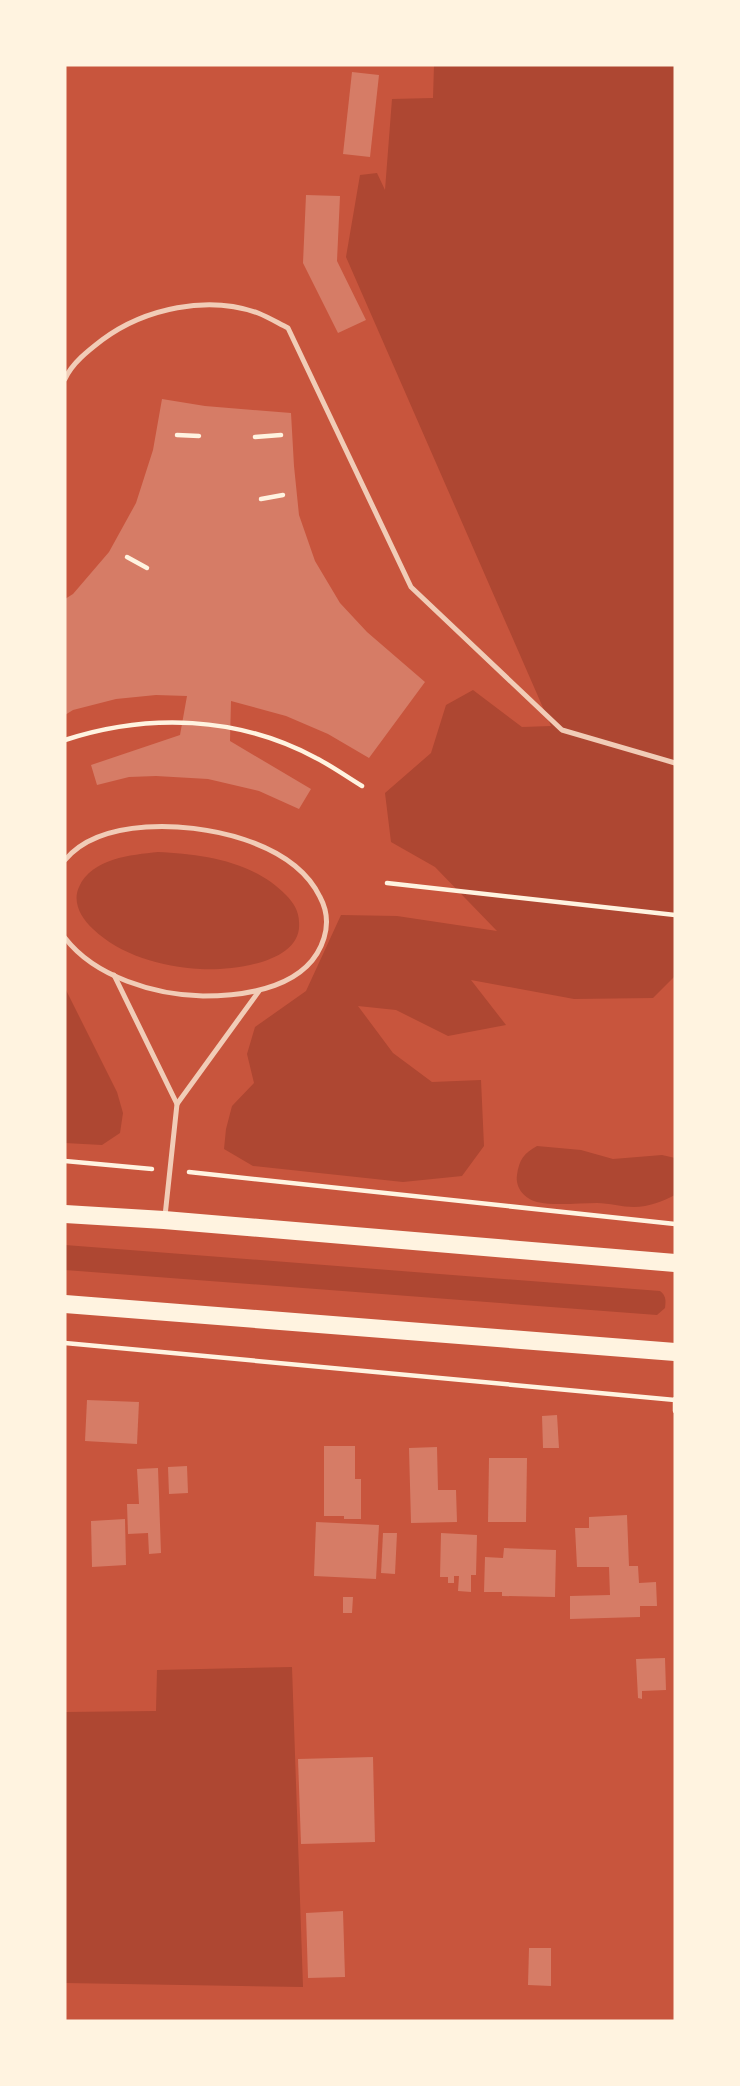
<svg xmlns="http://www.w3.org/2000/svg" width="740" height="2086" font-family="Commissioner,sans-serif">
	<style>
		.green { fill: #ae4732 }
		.building { fill: #d67c66 }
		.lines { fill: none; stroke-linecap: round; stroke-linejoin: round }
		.path { stroke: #fff3e0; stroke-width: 4.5 }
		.service { stroke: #f1ccb7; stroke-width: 5 }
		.primary { stroke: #fff3e0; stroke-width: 18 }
	</style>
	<rect width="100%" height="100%" fill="#c8553d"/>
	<g class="green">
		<polygon points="434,65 675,65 675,976 653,998 574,999 471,980 506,1025 448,1036 396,1010 358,1006 393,1053 432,1082 481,1080 484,1146 462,1176 403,1182 253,1166 224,1149 226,1129 232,1106 254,1083 247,1054 255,1027 306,991 341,915 397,916 497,931 435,867 391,842 385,793 431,753 446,705 473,690 522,727 551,726 346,257 360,175 377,173 385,190 392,99 433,98"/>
		<path d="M158 852C202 854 253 861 286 895 293 902 299 911 299 922 303 964 228 971 200 969 162 967 120 955 93 929 81 918 72 902 79 887 92 858 131 855 158 852Z"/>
		<polygon points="65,988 117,1092 123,1113 120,1133 102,1145 65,1143"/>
		<path d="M537 1146 581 1150 613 1159 662 1155 675 1158V1195C663 1201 649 1207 634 1207 622 1207 609 1203 597 1203 579 1203 554 1206 537 1202 525 1199 515 1188 517 1175 519 1160 524 1153 537 1146Z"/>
		<path d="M65 1245 660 1291C666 1296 666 1300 665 1308L657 1315 65 1270Z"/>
		<polygon points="292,1667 303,1987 65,1983 65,1712 156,1711 157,1670"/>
	</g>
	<g class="building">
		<polygon points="352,72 379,75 370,157 343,154"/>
		<polygon points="306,195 340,196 337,261 366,320 338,333 303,263"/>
		<polygon points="162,399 205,406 291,413 294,466 299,515 315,561 340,603 367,632 425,682 369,758 328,734 286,716 231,701 230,741 311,789 299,809 259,791 208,779 156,776 129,777 97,785 91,765 180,735 187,696 156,695 116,699 73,710 65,715 65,599 73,594 109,552 136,503 153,450"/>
		<polygon points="87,1400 139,1402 137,1444 85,1441"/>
		<polygon points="557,1415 559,1448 543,1448 542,1416"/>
		<polygon points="324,1446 355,1446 355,1479 361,1479 361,1519 344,1519 344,1516 324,1516"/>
		<polygon points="437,1447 438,1490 456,1490 457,1522 411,1523 409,1448"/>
		<polygon points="489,1458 527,1458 526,1522 488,1522"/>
		<polygon points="187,1466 188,1493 169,1494 168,1467"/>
		<polygon points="158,1468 161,1553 149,1554 148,1533 128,1534 127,1504 139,1504 137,1469"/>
		<polygon points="627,1515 629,1566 638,1566 639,1583 656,1582 657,1606 640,1606 640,1617 570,1619 570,1596 610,1595 609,1567 577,1567 575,1528 589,1528 589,1517"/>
		<polygon points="125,1519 126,1565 92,1567 91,1521"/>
		<polygon points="316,1522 379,1525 376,1579 314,1576"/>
		<polygon points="383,1533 397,1533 395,1574 381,1573"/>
		<polygon points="441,1533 477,1535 476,1575 471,1575 471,1592 458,1591 459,1576 454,1576 454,1583 448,1583 448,1577 440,1577"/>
		<polygon points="504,1548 556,1550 555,1597 502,1596 502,1592 484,1592 485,1557 503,1558"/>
		<polygon points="343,1597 353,1597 352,1613 343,1613"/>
		<polygon points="665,1658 666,1690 642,1691 642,1699 638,1698 636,1659"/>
		<polygon points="373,1757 375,1842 301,1844 298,1759"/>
		<polygon points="343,1911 345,1977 308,1978 306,1913"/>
		<polygon points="529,1948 551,1948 551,1986 528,1985"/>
	</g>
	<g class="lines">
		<g class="path">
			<polyline points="177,435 199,436"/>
			<polyline points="255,437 281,435"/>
			<polyline points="261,499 283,495"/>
			<polyline points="127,557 147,568"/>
			<path d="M65 740C148 713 238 716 316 758 332 766 347 777 362 786"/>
			<polyline points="387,883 675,915"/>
			<polyline points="65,1161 152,1169"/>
			<polyline points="189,1172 675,1224"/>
			<polyline points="65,1343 675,1400"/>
			<polyline points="675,1399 675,1411"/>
		</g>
		<g class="service">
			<path d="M65 379C72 363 89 350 102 340 145 308 208 295 258 313 268 317 278 323 288 328L411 587 562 730 675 763"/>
			<path d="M65 860C84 837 117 829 146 827 203 823 293 841 320 897 327 910 328 925 324 938 309 987 248 996 203 996 155 995 95 977 65 938"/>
			<polyline points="114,975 177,1104"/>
			<polyline points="165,1216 177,1104 259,991"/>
		</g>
		<g class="primary">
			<polyline points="65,1214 164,1220 675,1263"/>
			<polyline points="65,1304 675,1352"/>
		</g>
	</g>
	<rect width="740" height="2086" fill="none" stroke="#fff3e0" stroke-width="133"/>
</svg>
